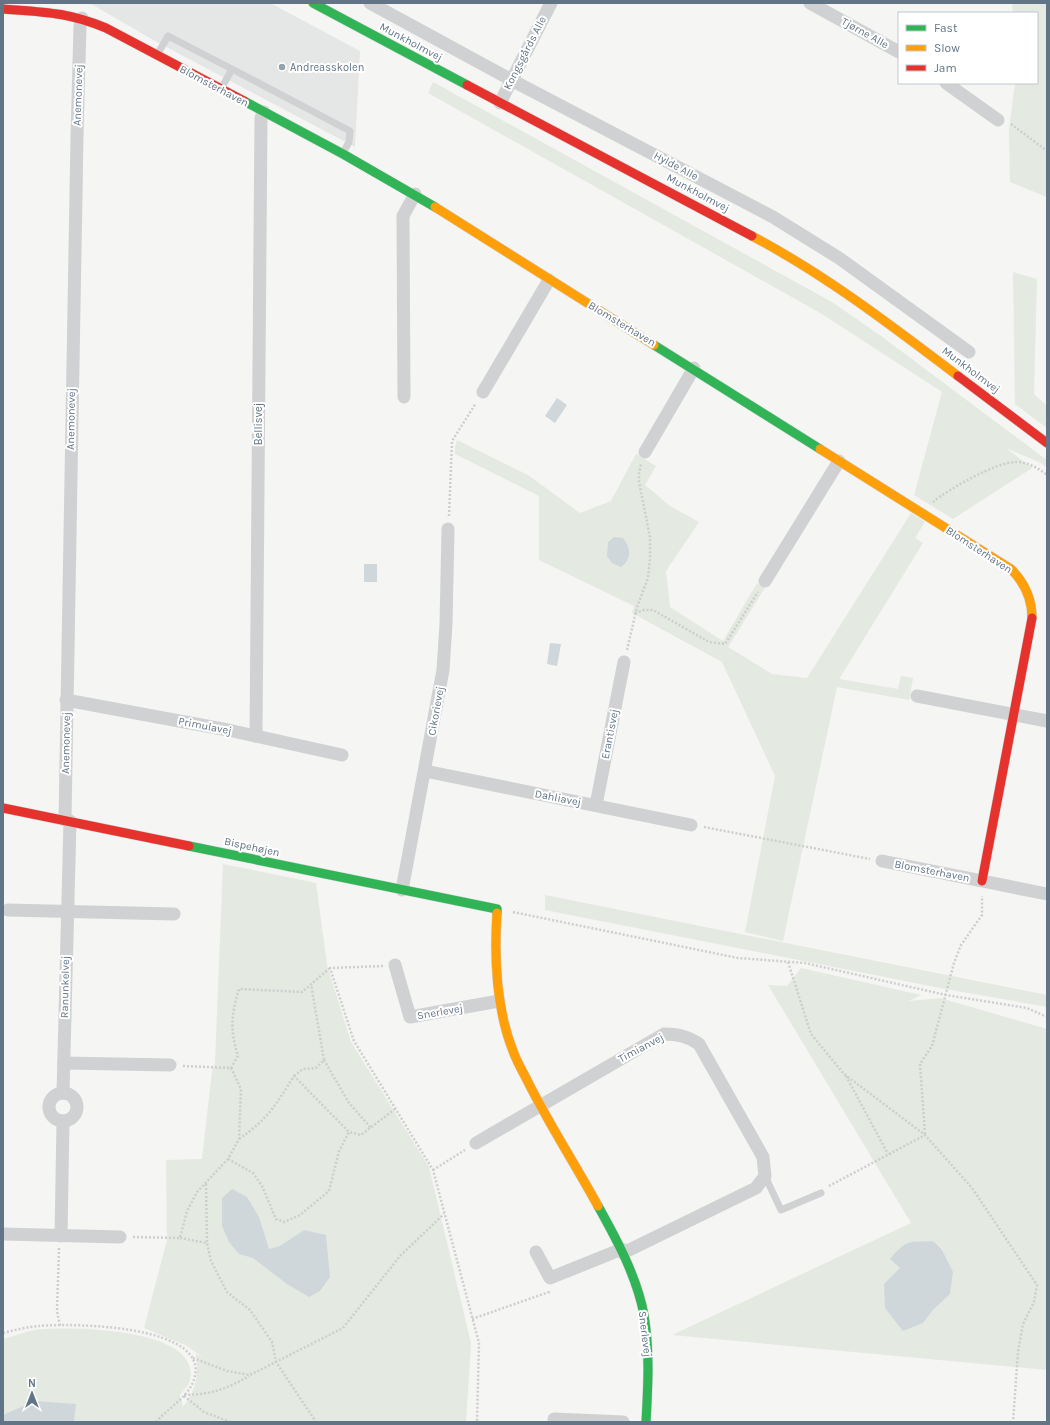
<svg xmlns="http://www.w3.org/2000/svg" width="1050" height="1425" font-family="Karla,sans-serif">
	<style>
		.built { fill: #e5e7e6 }
		.green { fill: #e4e9e1; fill-rule: evenodd }
		.water { fill: #cfd7da }
		.lines { fill: none; stroke-linecap: round; stroke-linejoin: round }
		.fast-casing { stroke: #d1d3d4; stroke-width: 10 }
		.slow-casing { stroke: #d1d3d4; stroke-width: 10 }
		.jam-casing { stroke: #d1d3d4; stroke-width: 10 }
		.path { stroke: #cecece; stroke-width: 2.5; stroke-dasharray: 2 2; stroke-linecap: butt }
		.lane { stroke: #d0d1d2; stroke-width: 7 }
		.street { stroke: #d0d1d2; stroke-width: 13 }
		.fast { stroke: #30b455; stroke-width: 9 }
		.slow { stroke: #ff9f0a; stroke-width: 9 }
		.jam { stroke: #e5322d; stroke-width: 9 }
		.poi-dot { fill: #95a2ac; stroke: #fff; stroke-width: 1.5 }
		.labels { text-anchor: middle; dominant-baseline: central; stroke-width: 4; stroke-linejoin: round; paint-order: stroke }
		.street-label { font-size: 11px; fill: #627586; stroke: #fff }
		.poi-label { font-size: 11px; fill: #627586; stroke: #fff; text-anchor: start }
	</style>
	<rect width="100%" height="100%" fill="#f5f5f3"/>
	<polygon class="built" points="84,3 269,3 274,5 360,51 355,147 155,41 93,5"/>
	<g class="green">
		<polygon points="1012,3 1047,3 1047,197 1010,182 1009,130 1015,83 1037,83 1037,13 1013,13"/>
		<polygon points="433,82 832,302 881,336 1044,458 1047,460 1047,468 1041,463 1006,448 1032,468 953,519 914,495 942,392 822,314 428,93"/>
		<polygon points="1013,272 1037,279 1034,394 1047,406 1047,428 1015,404"/>
		<polygon points="457,440 528,475 580,513 611,501 636,454 656,466 645,485 670,506 699,522 666,571 670,607 723,641 757,583 765,588 728,647 772,674 807,678 911,513 925,522 915,538 923,543 839,679 898,689 901,676 913,678 909,700 837,687 783,941 745,932 775,776 722,662 632,613 634,606 539,560 539,496 455,454 455,447"/>
		<path d="M223 864 316 883 327 965 351 1042 429 1167 471 1343 466 1422H3V1339C16 1336 31 1329 44 1329 74 1327 202 1328 190 1380 189 1385 183 1391 180 1395L183 1407C196 1390 199 1375 196 1354L203 1357 185 1345 144 1328 167 1240 166 1160 202 1159 212 1071 215 1063Z"/>
		<polygon points="545,895 1047,995 1047,1007 940,988 545,910"/>
		<path d="M801 968 921 995 909 1001 940 998 1047 1029V1370L672 1335 911 1223 768 985 787 986ZM933 1241 942 1248 950 1294 933 1310 923 1323 900 1268 891 1259 912 1242Z"/>
	</g>
	<g class="water">
		<polygon points="557,398 567,405 555,423 545,416"/>
		<path d="M614 537 623 538C631 548 632 559 621 567L612 563 607 556 608 542Z"/>
		<rect x="364" y="564" width="13" height="18"/>
		<polygon points="550,643 561,644 557,666 547,664"/>
		<polygon points="232,1189 247,1197 259,1217 269,1249 280,1246 304,1230 326,1235 330,1277 320,1291 309,1297 287,1284 253,1258 239,1254 229,1242 222,1226 222,1198"/>
		<path d="M933 1241 941 1248 953 1272 950 1294 933 1310 923 1323 903 1331 885 1308 884 1284 900 1268 890 1259C907 1239 908 1242 933 1241Z"/>
		<polygon points="35,1401 76,1404 74,1422 3,1422 3,1415"/>
	</g>
	<g class="lines">
		<defs>
			<g id="fast">
				<polyline points="313,3 467,85"/>
				<polyline points="244,101 343,154 435,207"/>
				<polyline points="654,345 820,449"/>
				<polyline points="189,846 497,909 497,913"/>
				<path d="M598 1206C617 1240 637 1277 644 1315 650 1351 648 1386 646 1422"/>
			</g>
			<g id="slow">
				<polyline points="435,207 654,345"/>
				<path d="M752 236C826 275 892 326 958 376"/>
				<path d="M820 449 1011 569C1024 582 1032 599 1032 618"/>
				<path d="M497 913C494 960 496 1008 513 1051 517 1062 523 1072 528 1082 549 1124 575 1164 598 1206"/>
			</g>
			<g id="jam">
				<path d="M3 9C43 12 68 12 106 28L244 101"/>
				<polyline points="467,85 752,236"/>
				<polyline points="958,376 1047,443"/>
				<polyline points="3,808 189,846"/>
				<polyline points="982,881 1032,618"/>
			</g>
		</defs>
		<use href="#fast" class="fast-casing"/>
		<use href="#slow" class="slow-casing"/>
		<use href="#jam" class="jam-casing"/>
		<g class="path">
			<polyline points="1011,124 1047,151"/>
			<path d="M933 502C949 489 996 462 1016 462 1028 462 1038 468 1047 475"/>
			<polyline points="449,516 452,441 476,403"/>
			<polyline points="635,613 644,610 653,610 709,642 725,644 758,592"/>
			<polyline points="627,650 637,607 648,578 650,558 650,537 639,482 639,473 641,464"/>
			<polyline points="704,827 870,859"/>
			<polyline points="513,912 738,958 805,963 946,995 1027,1008 1047,1017"/>
			<polyline points="788,962 811,1034 844,1074 925,1135 972,1188 1037,1285 1034,1302 1023,1324 1018,1352 1013,1422"/>
			<polyline points="383,966 330,968 354,1041 433,1170 479,1343 477,1422"/>
			<polyline points="324,1060 349,1103 371,1128"/>
			<path d="M183 1066 231 1068 238 1056C230 1030 231 1015 239 989L302 992 330 968"/>
			<polyline points="294,1076 303,1069 316,1068 324,1060 311,984"/>
			<polyline points="846,1076 888,1154"/>
			<polyline points="925,1134 920,1064 932,1046 954,963 961,945 982,915 982,896"/>
			<path d="M239 1139C268 1119 275 1106 294 1076L349 1132"/>
			<polyline points="228,1159 253,1173 262,1186 276,1219 284,1222 300,1215 329,1191 339,1151 349,1132 361,1135 395,1109"/>
			<polyline points="433,1170 465,1150"/>
			<polyline points="206,1184 207,1243"/>
			<polyline points="829,1186 925,1135"/>
			<polyline points="133,1237 180,1238 187,1211 197,1192 228,1159 239,1139 241,1089 231,1068"/>
			<polyline points="180,1238 207,1243 211,1261 227,1292 250,1310 272,1342 276,1362 316,1422"/>
			<polyline points="59,1248 57,1311 60,1326"/>
			<polyline points="472,1319 549,1292 549,1290"/>
			<path d="M3 1333C15 1330 27 1327 39 1326 70 1323 217 1324 193 1382 187 1398 167 1409 156 1422"/>
			<polyline points="193,1358 227,1371 250,1375 343,1328 400,1256 444,1214"/>
			<path d="M184 1395C213 1394 224 1390 249 1376"/>
			<polyline points="184,1396 204,1412 230,1422"/>
		</g>
		<g class="lane">
			<polyline points="157,55 168,36 232,69"/>
			<polyline points="221,89 232,69 350,131 349,142 343,153"/>
			<polyline points="765,1176 781,1210 821,1193"/>
		</g>
		<g class="street">
			<polyline points="370,3 519,84 773,217 839,258 969,352"/>
			<polyline points="810,3 899,52"/>
			<polyline points="946,83 998,120"/>
			<polyline points="500,103 551,3"/>
			<polyline points="483,392 549,280"/>
			<polyline points="404,397 403,216 415,194"/>
			<polyline points="645,452 694,368"/>
			<polyline points="765,581 839,461"/>
			<polyline points="917,696 1047,721"/>
			<polyline points="66,700 228,730 342,755"/>
			<polyline points="256,736 261,118 264,112"/>
			<polyline points="425,771 691,825"/>
			<polyline points="596,805 624,662"/>
			<polyline points="65,820 77,136 80,26 82,18"/>
			<polyline points="882,861 1047,894"/>
			<polyline points="402,890 443,670 446,624 448,529"/>
			<polyline points="8,910 174,914"/>
			<polyline points="395,965 410,1017 499,1001"/>
			<polyline points="64,1063 170,1065"/>
			<polyline points="63,1093 70,821"/>
			<circle cx="63" cy="1107" r="14"/>
			<path d="M476 1143 664 1034C677 1034 687 1036 699 1044L763 1157 765 1176 756 1188 623 1253"/>
			<polyline points="3,1234 120,1237"/>
			<polyline points="61,1236 63,1121"/>
			<polyline points="536,1252 550,1278 622,1249"/>
			<polyline points="554,1419 623,1422"/>
		</g>
		<use href="#fast" class="fast"/>
		<use href="#slow" class="slow"/>
		<use href="#jam" class="jam"/>
	</g>
	<circle class="poi-dot" cx="282" cy="67" r="4"/>
	<g class="labels">
		<g class="street-label">
			<text transform="translate(865 33) rotate(29)">Tjørne Alle</text>
			<text transform="translate(411 42) rotate(28)">Munkholmvej</text>
			<text transform="translate(525 53) rotate(-63)">Kongsgårds Alle</text>
			<text transform="translate(214 86) rotate(28)">Blomsterhaven</text>
			<text transform="translate(78 95) rotate(-88)">Anemonevej</text>
			<text transform="translate(676 166) rotate(28)">Hylde Alle</text>
			<text transform="translate(698 193) rotate(28)">Munkholmvej</text>
			<text transform="translate(622 324) rotate(31)">Blomsterhaven</text>
			<text transform="translate(971 370) rotate(37)">Munkholmvej</text>
			<text transform="translate(71 419) rotate(-89)">Anemonevej</text>
			<text transform="translate(258 424) rotate(-90)">Bellisvej</text>
			<text transform="translate(979 550) rotate(33)">Blomsterhaven</text>
			<text transform="translate(436 711) rotate(-80)">Cikorievej</text>
			<text transform="translate(205 726) rotate(11)">Primulavej</text>
			<text transform="translate(610 734) rotate(-79)">Erantisvej</text>
			<text transform="translate(66 743) rotate(-89)">Anemonevej</text>
			<text transform="translate(558 798) rotate(11)">Dahliavej</text>
			<text transform="translate(252 847) rotate(12)">Bispehøjen</text>
			<text transform="translate(932 871) rotate(11)">Blomsterhaven</text>
			<text transform="translate(65 987) rotate(-89)">Ranunkelvej</text>
			<text transform="translate(440 1012) rotate(-10)">Snerlevej</text>
			<text transform="translate(641 1048) rotate(-28)">Timianvej</text>
			<text transform="translate(645 1334) rotate(83)">Snerlevej</text>
		</g>
		<g class="poi-label">
			<text x="290" y="67">Andreasskolen</text>
		</g>
	</g>
	<rect width="1050" height="1425" fill="none" stroke="#627586" stroke-width="8"/>
	<rect x="898" y="12" width="140" height="72" fill="#ffffff" stroke="#c0c8cf"/>
	<rect x="906" y="25" width="20" height="6" fill="#30b455" stroke="#c0c8cf"/>
	<text x="934" y="32" font-size="12" fill="#627586">Fast</text>
	<rect x="906" y="45" width="20" height="6" fill="#ff9f0a" stroke="#c0c8cf"/>
	<text x="934" y="52" font-size="12" fill="#627586">Slow</text>
	<rect x="906" y="65" width="20" height="6" fill="#e5322d" stroke="#c0c8cf"/>
	<text x="934" y="72" font-size="12" fill="#627586">Jam</text>
	<g transform="translate(32 1393)" stroke="#ffffff" stroke-width="3" paint-order="stroke">
	<path d="M0-3L7 15L0 10L-7 15Z" fill="#627586"/>
	<text y="-6" font-size="11" font-weight="bold" text-anchor="middle" fill="#627586">N</text>
	</g>
</svg>
